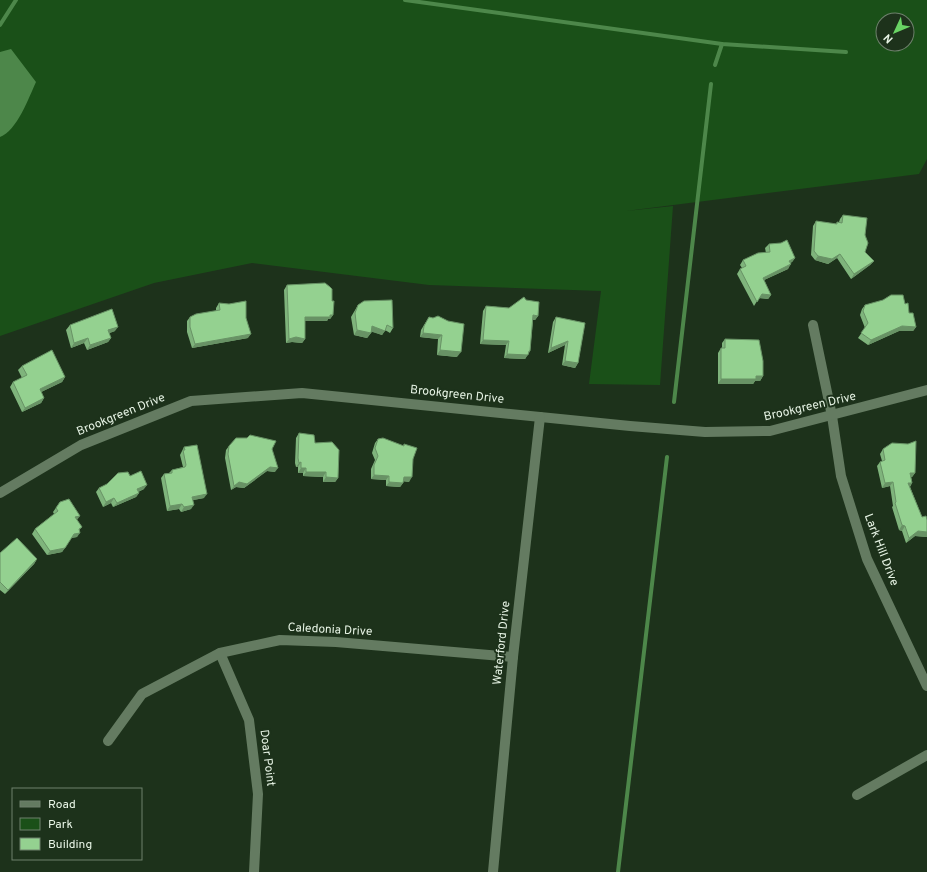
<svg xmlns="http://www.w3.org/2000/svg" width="927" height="872" font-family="Overpass,sans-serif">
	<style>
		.green { fill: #1a5018; fill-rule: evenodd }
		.water { fill: #4d874a }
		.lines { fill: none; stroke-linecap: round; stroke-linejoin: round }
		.stream { stroke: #4d874a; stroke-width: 4 }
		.street { stroke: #647b61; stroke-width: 10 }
		.wall { fill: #7fb47c }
		.shaded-wall { fill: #689265 }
		.building { fill: #94d190; stroke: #689265 }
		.labels { text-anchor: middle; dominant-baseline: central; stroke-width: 4; stroke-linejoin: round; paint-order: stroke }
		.street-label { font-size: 12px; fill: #e8f5e6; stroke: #1d321b }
	</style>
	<rect width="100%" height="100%" fill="#1d321b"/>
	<path class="green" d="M0 0H927V159L919 174 626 211 673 206 660 385 589 384 601 291 429 285 252 263 154 283 0 336ZM883 20H907V44H883Z"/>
	<path class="water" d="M11 49 36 82C29 97 17 131 0 137V52Z"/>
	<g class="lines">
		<g class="stream">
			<polyline points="405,0 722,44 846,52"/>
			<polyline points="0,25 16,0"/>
			<polyline points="715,65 722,44"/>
			<polyline points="674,402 711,84"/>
			<polyline points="618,872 667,457"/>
		</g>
		<g class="street">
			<polyline points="813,325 832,416 841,476 867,559 927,686"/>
			<polyline points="0,493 81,445 191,401 302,393 630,426 705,432 770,431 927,390"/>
			<polyline points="220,653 249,720 258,794 254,872"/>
			<polyline points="108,741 142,694 220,653 280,640 336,642 513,657"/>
			<polyline points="857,795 927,755"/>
			<polyline points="493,872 513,657 540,417"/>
		</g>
	</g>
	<g class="wall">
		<polygon points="843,215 865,235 865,252 874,261 870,265 851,279 837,258 828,264 815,260 811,255 813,226 816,221 836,224 837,222 839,222 840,219"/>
		<polygon points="769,244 795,258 792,262 790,263 788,269 764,280 771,295 768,299 759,298 754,306 737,274 740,269 742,268 740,265 743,260 766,253 765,248"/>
		<polygon points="287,285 332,301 333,315 330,319 328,319 327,321 305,321 305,339 302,343 292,342 286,343 284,290"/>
		<polygon points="526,300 538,316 535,320 533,320 530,351 525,359 504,358 506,345 480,344 483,311 486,306 509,308"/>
		<polygon points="219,303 246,318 248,338 192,348 187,332 187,321 190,317 216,311 216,308"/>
		<polygon points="905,304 909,313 916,327 913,331 899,331 868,345 858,338 865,328 860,315 862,309 865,305"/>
		<polygon points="358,305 393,328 390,333 385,330 382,335 371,331 371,333 367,338 354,335 351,317"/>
		<polygon points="429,317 457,357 437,355 438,339 420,337 421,330"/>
		<polygon points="556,317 585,323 578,363 575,368 562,365 565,345 548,353 553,322"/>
		<polygon points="70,325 115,331 109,333 111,338 108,342 87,350 84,343 71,348 66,330"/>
		<polygon points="725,339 763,376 760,381 755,381 753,384 718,384 718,353 721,348 722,348 722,343"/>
		<polygon points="22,366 65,377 62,382 41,392 44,398 41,403 22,412 10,387 13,382 22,378 18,370"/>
		<polygon points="299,433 315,443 338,478 335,482 323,482 323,477 303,476 303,473 298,473 298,467 296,467 295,463 296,438"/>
		<polygon points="378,439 403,446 404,444 413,459 409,482 403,481 403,483 400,487 386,486 386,480 371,479 371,469 375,460 372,453 375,443"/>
		<polygon points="229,446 272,449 275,472 267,471 244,488 236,487 231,490 225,458 226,450"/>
		<polygon points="184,447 204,498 193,500 191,509 181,512 179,509 167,511 161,478 164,474 169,473 172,470 183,467 180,455"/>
		<polygon points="883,449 915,473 912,477 911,477 912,483 910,487 922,517 927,520 927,537 915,536 906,543 902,531 899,530 892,507 893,506 890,486 882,488 877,466 880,462 882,461 880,454"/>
		<polygon points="130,476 144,489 138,492 139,493 136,497 113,507 111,503 103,507 96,492 99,488"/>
		<polygon points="60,502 77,520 82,527 79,530 77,537 71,538 62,552 47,555 32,534 35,529 54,514 53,512"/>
		<polygon points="0,553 37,559 34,564 5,594 0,590"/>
	</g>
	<g class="shaded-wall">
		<polygon points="840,254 837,258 828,264 815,260 818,256"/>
		<polygon points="795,258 792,262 786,265 789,261"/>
		<polygon points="874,261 870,265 851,279 854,274"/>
		<polygon points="791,264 788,269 760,282 763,278"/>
		<polygon points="762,294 771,295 768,299 759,298"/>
		<polygon points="330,315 333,315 330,319 328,319 327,321 302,321 305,317"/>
		<polygon points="533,315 538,316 535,320 530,320"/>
		<polygon points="372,326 385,331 382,335 369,331"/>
		<polygon points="902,326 916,327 913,331 899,331 868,345 871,340"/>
		<polygon points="118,327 115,331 105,335 108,330"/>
		<polygon points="357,330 371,333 367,338 354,335"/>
		<polygon points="423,333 442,335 438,339 420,337"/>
		<polygon points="251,334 248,338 192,348 195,344"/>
		<polygon points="296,337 305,339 302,343 292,342 286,343 289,339"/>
		<polygon points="88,338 84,343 71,348 74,343"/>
		<polygon points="111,338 108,342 87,350 90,345"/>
		<polygon points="483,340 509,341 506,345 480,344"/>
		<polygon points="568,341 565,345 548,353 551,348"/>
		<polygon points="440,350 461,352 457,357 437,355"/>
		<polygon points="529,351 530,351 525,359 504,358 507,354"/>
		<polygon points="565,361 578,363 575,368 562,365"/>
		<polygon points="756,376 763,376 760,381 755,381 753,384 718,384 721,379"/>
		<polygon points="65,377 62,382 37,394 40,389"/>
		<polygon points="44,398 41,403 22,412 25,408"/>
		<polygon points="301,462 298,467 296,467 299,463"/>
		<polygon points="270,467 278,468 275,472 267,471 244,488 236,487 231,490 234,486 239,482"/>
		<polygon points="301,468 306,468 303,473 298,473"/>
		<polygon points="306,472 326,472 323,477 303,476"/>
		<polygon points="910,473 915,473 912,477 907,478"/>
		<polygon points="374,475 389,476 386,480 371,479"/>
		<polygon points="326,477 338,478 335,482 323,482"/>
		<polygon points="404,477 412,477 409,482 401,481"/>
		<polygon points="389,482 403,483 400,487 386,486"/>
		<polygon points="893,482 890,486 882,488 885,483"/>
		<polygon points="908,483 912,483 909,488"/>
		<polygon points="147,485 144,489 134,494 137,489"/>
		<polygon points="139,493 136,497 113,507 117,503"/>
		<polygon points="207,494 204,498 189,501 192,497"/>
		<polygon points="114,498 111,503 103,507 106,502"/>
		<polygon points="182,504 179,509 167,511 170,506"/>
		<polygon points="194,505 191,509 181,512 184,507"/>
		<polygon points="80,516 77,520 71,522 75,517"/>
		<polygon points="902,525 905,526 902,531 899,530"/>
		<polygon points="918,531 927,532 927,537 915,536 906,543 909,538"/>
		<polygon points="80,533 77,537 71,538 74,534"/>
		<polygon points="65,548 62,552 47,555 50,551"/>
		<polygon points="37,559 34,564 5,594 8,590"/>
	</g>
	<g class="building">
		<polygon points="843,215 867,218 865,235 868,243 865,252 874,261 854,274 840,254 832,259 818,256 814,251 816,221 837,224 837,222 842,223"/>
		<polygon points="787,240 795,258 789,261 791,264 763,278 771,295 762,294 757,302 740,269 746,266 743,260 758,253 770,252 769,244 781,243"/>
		<polygon points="325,283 330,287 332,289 332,301 334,301 333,315 330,315 330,317 305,317 305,339 296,337 289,339 287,285"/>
		<polygon points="891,295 903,295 905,304 908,303 909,313 913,313 916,327 902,326 871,340 861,333 868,323 863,311 865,305 883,300"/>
		<polygon points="524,297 526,300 539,302 538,316 533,315 530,351 529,351 528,355 507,354 509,341 483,340 486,306 509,308"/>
		<polygon points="392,300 393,328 387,325 385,331 372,326 371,333 357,330 355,313 358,305 364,301"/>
		<polygon points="246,301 246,318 251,334 195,344 190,327 190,317 196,314 220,310 219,303 229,304"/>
		<polygon points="112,309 118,327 108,330 111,338 90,345 88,338 74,343 70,325 104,312"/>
		<polygon points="438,316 448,321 464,324 461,352 440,350 442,335 423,333 424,326 429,317 433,318"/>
		<polygon points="556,317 585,323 578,363 565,361 568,341 551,348"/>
		<polygon points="725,339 759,340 763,361 763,376 756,376 756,379 721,379 721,348 725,348"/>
		<polygon points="52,350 65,377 40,389 44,398 25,408 13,382 27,375 22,366"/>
		<polygon points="299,433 314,435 315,443 332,442 339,450 338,478 326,477 326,472 306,472 306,468 301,468 301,462 299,463 298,458"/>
		<polygon points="250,435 276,441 272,449 278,468 270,467 247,484 239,482 234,486 228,454 229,446 236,438 247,438"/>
		<polygon points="383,438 404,446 404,444 417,448 413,459 412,477 404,477 403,483 389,482 389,476 374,475 374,465 378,456 375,448 378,439"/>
		<polygon points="916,441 915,473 910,473 912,483 908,483 922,517 926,516 927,520 927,532 918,531 909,538 905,526 902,525 895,503 896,502 893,482 885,483 880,462 885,460 883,449 892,443 908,444"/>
		<polygon points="197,445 207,494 192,497 194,505 184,507 182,504 170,506 164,474 172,473 172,470 185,467 186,465 183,450 185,450 184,447"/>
		<polygon points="141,471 147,485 137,489 139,493 117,503 114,498 106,502 99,488 107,484 118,473 128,472 130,476"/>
		<polygon points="69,499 80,516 75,517 82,527 79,529 80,533 74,534 65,548 50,551 35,529 58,511 56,508 60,502"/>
		<polygon points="17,538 37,559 8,590 0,582 0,553"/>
	</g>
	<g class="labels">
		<g class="street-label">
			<text transform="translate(457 395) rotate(6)">Brookgreen Drive</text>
			<text transform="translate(810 407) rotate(-13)">Brookgreen Drive</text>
			<text transform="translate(121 415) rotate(-22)">Brookgreen Drive</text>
			<text transform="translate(881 550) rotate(69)">Lark Hill Drive</text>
			<text transform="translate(330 630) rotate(3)">Caledonia Drive</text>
			<text transform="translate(502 643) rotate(-84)">Waterford Drive</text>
			<text transform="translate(267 758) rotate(83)">Doar Point</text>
		</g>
	</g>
	<rect x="12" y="788" width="130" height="72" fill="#1d321b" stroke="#6e806c"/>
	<rect x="20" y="801" width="20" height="6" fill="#647b61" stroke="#6e806c"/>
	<text x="48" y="808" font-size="12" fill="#e8f5e6">Road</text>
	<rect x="20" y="818" width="20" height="12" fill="#1a5018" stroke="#6e806c"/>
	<text x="48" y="828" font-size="12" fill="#e8f5e6">Park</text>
	<rect x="20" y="838" width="20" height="12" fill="#94d190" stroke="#6e806c"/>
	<text x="48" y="848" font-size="12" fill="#e8f5e6">Building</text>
	<g transform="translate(895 32) rotate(226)"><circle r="19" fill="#1d321b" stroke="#6e806c"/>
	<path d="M0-3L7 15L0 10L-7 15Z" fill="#69d464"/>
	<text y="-6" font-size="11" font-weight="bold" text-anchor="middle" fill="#e8f5e6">N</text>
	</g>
</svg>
